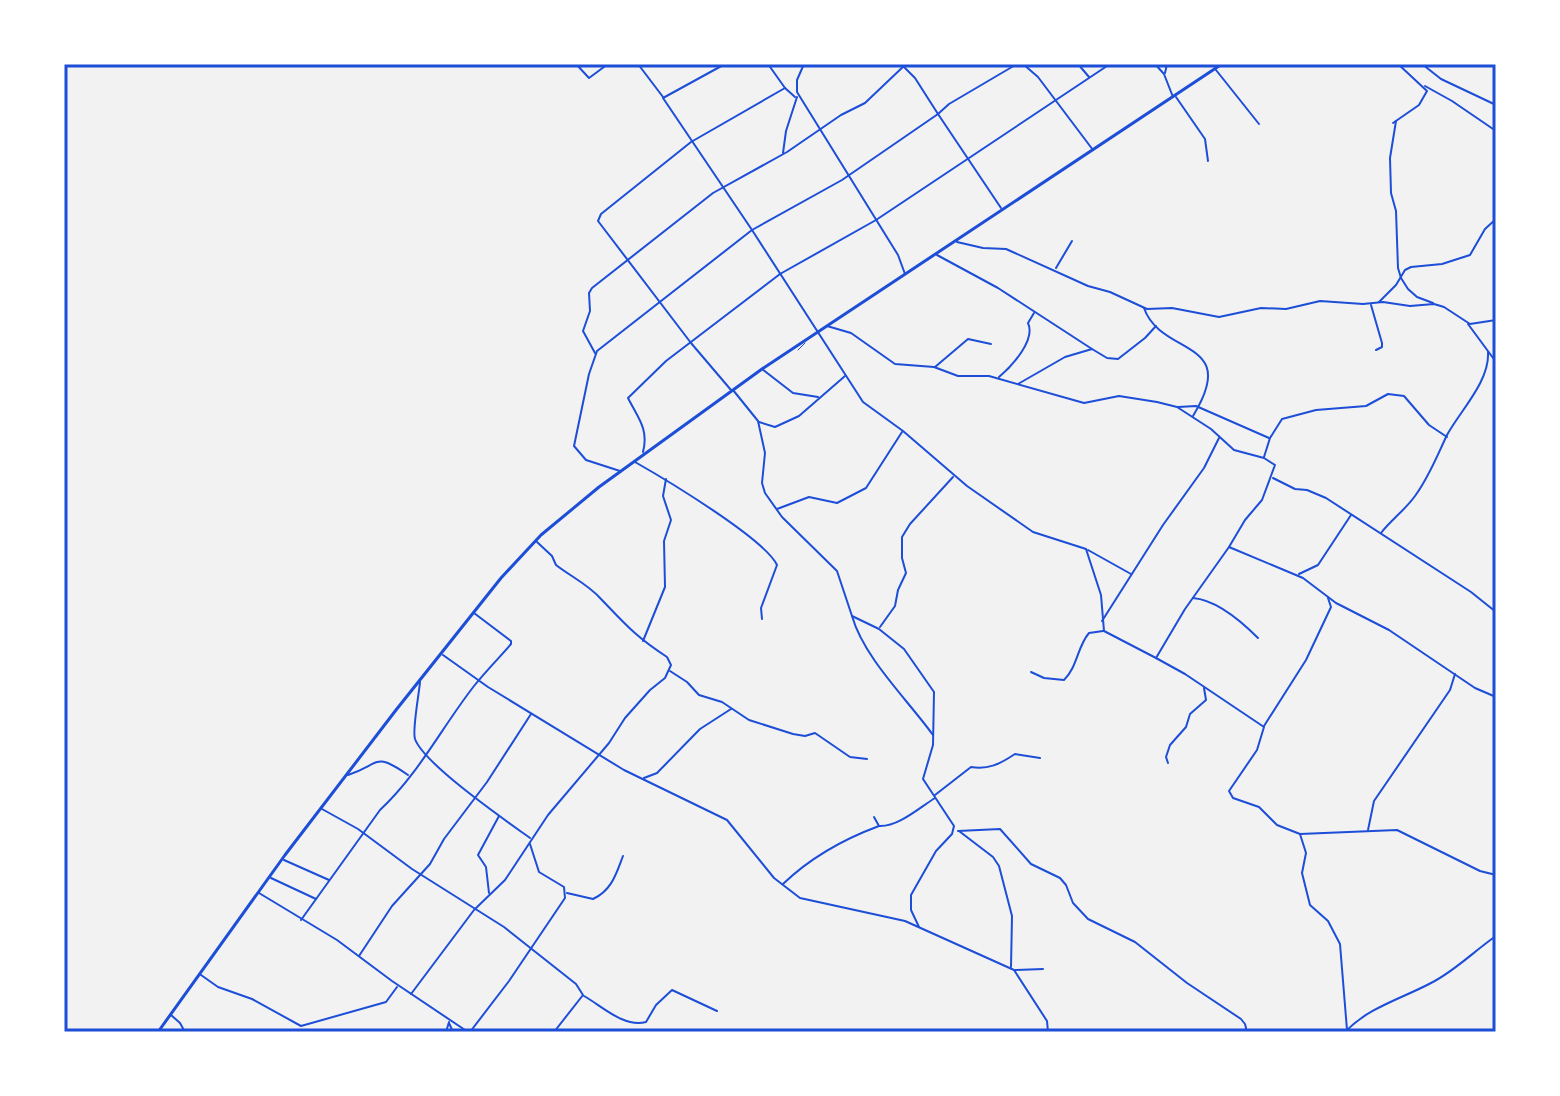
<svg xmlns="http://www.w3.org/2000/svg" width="1560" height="1096" font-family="Barlow,sans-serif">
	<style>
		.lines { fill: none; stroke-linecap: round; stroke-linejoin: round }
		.service { stroke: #1d4ed8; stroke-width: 1 }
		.minor { stroke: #1d4ed8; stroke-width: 2 }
		.tertiary { stroke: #1d4ed8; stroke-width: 3 }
		.neatline { fill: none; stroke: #1d4ed8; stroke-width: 3 }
	</style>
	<rect width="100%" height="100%" fill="#f2f2f2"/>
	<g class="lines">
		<polyline class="service" points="798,350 805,343"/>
		<g class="minor">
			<polyline points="576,64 589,78 608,64"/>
			<polyline points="638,64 663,97"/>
			<polyline points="725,64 663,98 752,230 863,402 903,431 967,486 1033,532 1086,549 1101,595 1104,631 1156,658 1185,609 1229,547 1303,578 1336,603 1389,630 1475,688 1496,697"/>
			<polyline points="768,64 785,88 795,97"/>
			<polyline points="804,64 797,80 797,92 898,255 905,274"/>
			<polyline points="1023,64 1038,77 1093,150"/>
			<polyline points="1078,64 1089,77"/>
			<polyline points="1155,64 1164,74 1173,97"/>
			<polyline points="1422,64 1441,79 1496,105"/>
			<polyline points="904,67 915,78 938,114 949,104 1017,64"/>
			<polyline points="1216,70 1259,124"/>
			<polyline points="1165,73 1167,64"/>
			<polyline points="1425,86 1452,101 1496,131"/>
			<polyline points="1176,97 1205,139 1208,161"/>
			<polyline points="1396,121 1390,158 1391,193 1396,211 1398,268 1401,278 1408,289 1417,297 1433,303"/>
			<polyline points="1393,123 1419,105 1427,91 1398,64"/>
			<polyline points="783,153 786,131 797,97"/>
			<polyline points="957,242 983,248 1006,249 1088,286 1110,292 1147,309 1172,308 1219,317 1261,308 1286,309 1320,301 1363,304 1383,302 1410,306 1434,304 1444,307 1470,324 1496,320"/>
			<polyline points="937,255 998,288 1092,349"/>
			<polyline points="1056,268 1072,241"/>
			<polyline points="1379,302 1396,285 1405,270 1411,267 1442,264 1470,255 1485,229 1496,219"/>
			<polyline points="1371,305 1382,343 1382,347 1376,350"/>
			<path d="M1144 308C1161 357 1241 338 1193 416"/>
			<polyline points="1468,324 1496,362"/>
			<polyline points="827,326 851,333 895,364 934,367 958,376 989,376 1084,403 1119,396 1157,402 1177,407 1211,429 1234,450 1264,458 1275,465 1262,500 1245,520 1229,547"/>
			<polyline points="595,353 583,331 590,311 589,293 592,288 713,193 787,152 841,115 865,103 906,64"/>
			<polyline points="935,367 968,339 991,344"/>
			<polyline points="762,369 793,393 818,397"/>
			<path d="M999 377C1012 366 1036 340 1028 323L1034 313"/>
			<polyline points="1018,384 1065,357 1092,349 1107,358 1118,359 1145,338 1156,326"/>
			<polyline points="731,390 691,343 598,221 601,214 691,142 785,88"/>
			<polyline points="733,390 758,421 765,453 762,483 765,493 782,517 837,571 852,616 879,629 904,649 934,692 933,745 923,779 954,826 952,834 936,851 911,895 911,910 919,927"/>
			<polyline points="1178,407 1196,406 1269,438"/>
			<polyline points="759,422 775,427 799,416 845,376"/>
			<path d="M643 452C649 429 638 418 628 398L666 361 780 274 876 220 1110 64"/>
			<polyline points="1264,457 1270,438 1282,419 1316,410 1366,406 1388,394 1404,396 1429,425 1447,437"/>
			<path d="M635 462C665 479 765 539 777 565L761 608 762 619"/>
			<polyline points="620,471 586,460 574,446 589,374 597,351 752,230 842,180 938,114 1001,208"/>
			<polyline points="1273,478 1295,489 1307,490 1326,498 1471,592 1496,612"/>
			<polyline points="777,509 809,497 837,503 866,488 902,432"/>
			<path d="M1381 533C1391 520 1405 510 1415 496 1429 477 1437 456 1447 435 1460 411 1490 381 1488 352"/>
			<polyline points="1088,550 1131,574"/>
			<polyline points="1299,574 1318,565 1351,515"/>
			<path d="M1193 598C1217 600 1241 621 1258 638"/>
			<path d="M852 616C864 658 907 699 933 735"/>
			<polyline points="1102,621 1163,525 1204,468 1219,438"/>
			<polyline points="880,627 895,606 898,590 906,573 902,558 902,537 910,524 953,477"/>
			<polyline points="643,641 665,587 664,541 671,520 663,496 666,479"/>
			<polyline points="443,655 488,687 624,770 727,820 774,878 800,898 905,921 1014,970 1047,1021 1048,1032"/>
			<polyline points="1156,658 1185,674 1264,727 1257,750 1229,791 1233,798 1259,807 1277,825 1300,834 1397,830 1480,871 1496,875"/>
			<polyline points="670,671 687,682 699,695 722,702 749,720 793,734 805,736 815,733 850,757 867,759"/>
			<path d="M1031 672 1044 678 1064 680C1078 666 1077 647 1089 633L1103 631"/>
			<path d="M420 682C419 694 412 731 415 739 424 764 505 820 530 838"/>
			<polyline points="1264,726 1306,660 1331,607 1328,598"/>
			<polyline points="1168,763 1166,757 1170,745 1186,727 1190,714 1206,700 1204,688"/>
			<path d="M348 775C381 764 374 751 408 775"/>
			<polyline points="644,778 657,773 700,729 731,709"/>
			<path d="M935 795 971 767C988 770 1000 764 1015 754L1040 758"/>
			<polyline points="322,809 358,829 412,869 504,927 576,984 583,995 554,1032"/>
			<path d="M874 817 879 826C898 827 919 808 935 798"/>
			<polyline points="1368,830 1374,801 1450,690 1455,674"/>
			<polyline points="958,831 1000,829 1031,864 1060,878 1066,885 1073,903 1088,919 1135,942 1187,983 1241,1019 1245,1024 1247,1032"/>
			<polyline points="959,831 993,857 999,866 1012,916 1011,967"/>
			<polyline points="1300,834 1306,853 1302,873 1310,905 1328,921 1340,944 1347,1030"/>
			<polyline points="284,860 329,880"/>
			<polyline points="271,878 316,899"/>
			<path d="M783 884C810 858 844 839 879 826"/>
			<polyline points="259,893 337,940 392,981 468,1032"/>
			<polyline points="489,893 486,867 478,855 499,816"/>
			<path d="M567 893 593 899C612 890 616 874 623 856"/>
			<path d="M301 920 380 810C418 775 442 727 474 686 485 672 499 658 511 644V641L474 613"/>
			<polyline points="359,956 392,906 430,864 444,839 487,782 531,714"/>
			<polyline points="1015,970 1043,969"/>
			<polyline points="201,975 218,987 252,999 301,1026 386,1002 397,987"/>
			<path d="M411 994 474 910 505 880 548 815 609 743 625 718 650 690 665 678 671 665 667 657C636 637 626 625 601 599 589 585 570 576 556 565L552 556 537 542"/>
			<path d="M584 996C602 1006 624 1028 646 1022L656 1005 672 990 717 1011"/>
			<polyline points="171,1015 180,1023 185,1032"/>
			<polyline points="449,1023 453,1032"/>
			<polyline points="446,1032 449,1022"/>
			<polyline points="470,1032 509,981 565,898 564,887 539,872 530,844"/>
			<path d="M1345 1032C1369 1007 1401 999 1431 983 1455 971 1474 951 1496 936"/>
		</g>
		<polyline class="tertiary" points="158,1032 285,855 396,710 501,578 541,535 599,487 762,369 1222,64"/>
	</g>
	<rect width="1560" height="1096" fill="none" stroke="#ffffff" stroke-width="132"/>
	<rect x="66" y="66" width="1428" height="964" class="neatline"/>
</svg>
